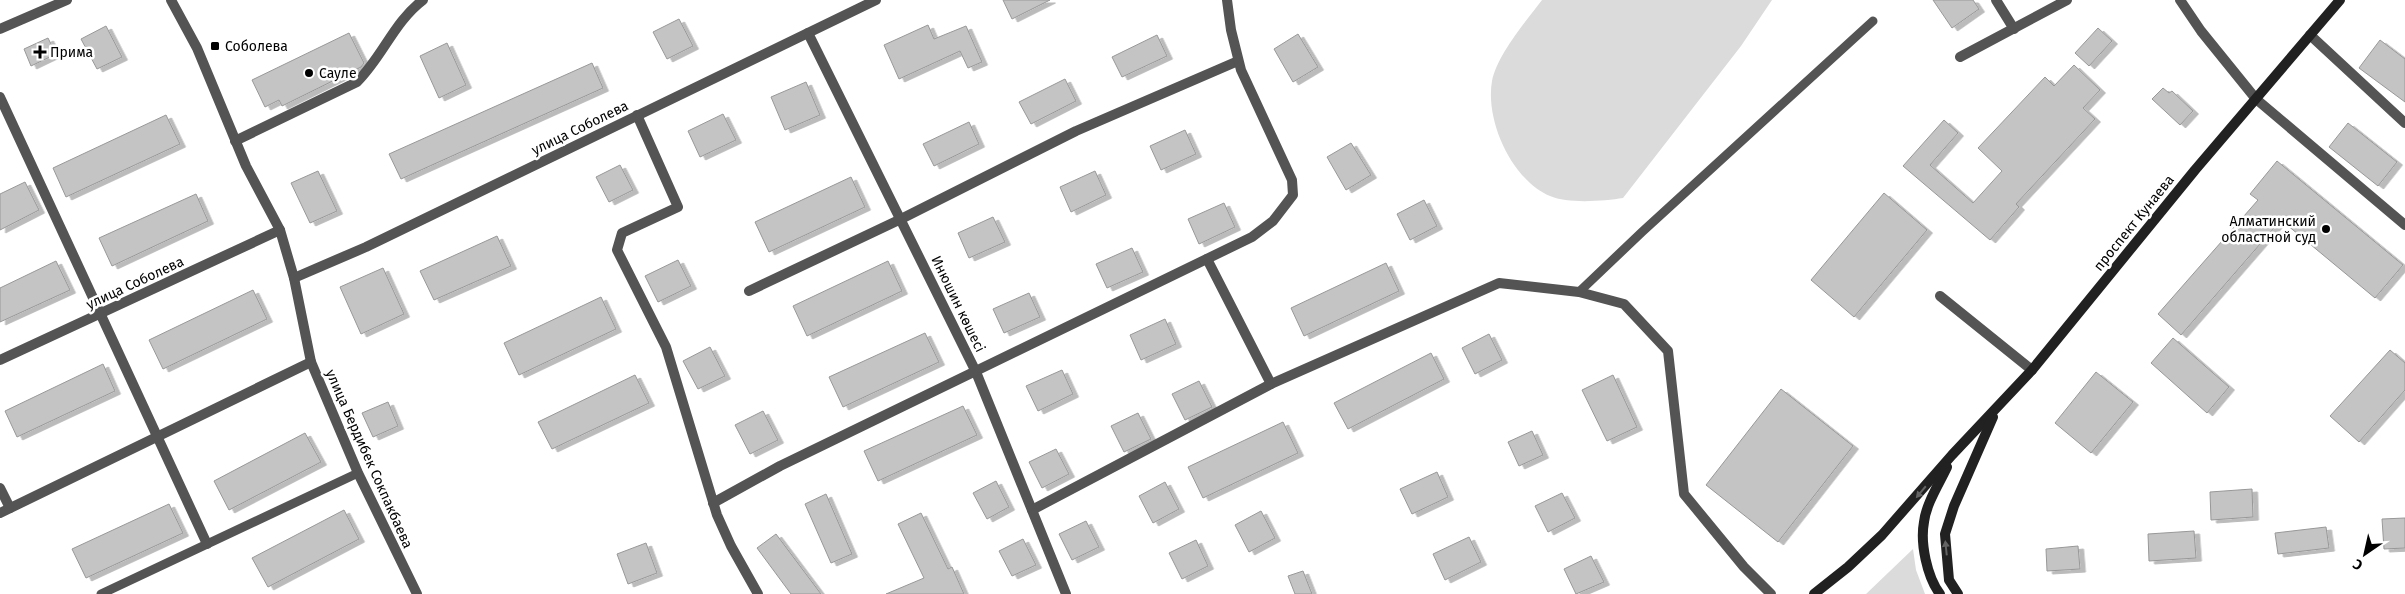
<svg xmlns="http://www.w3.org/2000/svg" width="2405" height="594" font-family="'Fira Sans',sans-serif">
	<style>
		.green { fill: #dbdbdb }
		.building { fill: #c4c4c4; stroke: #989898; filter: url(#shadow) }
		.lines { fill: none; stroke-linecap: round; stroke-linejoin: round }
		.service { stroke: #545454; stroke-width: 9 }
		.minor { stroke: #545454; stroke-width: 10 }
		.secondary { stroke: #212121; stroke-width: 10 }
		.oneway { fill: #646464 }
		.poi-dot { fill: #000; stroke: #fff; stroke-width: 2 }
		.labels { text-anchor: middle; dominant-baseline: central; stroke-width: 5; stroke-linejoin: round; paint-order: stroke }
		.poi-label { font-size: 14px; fill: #000; stroke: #fff; text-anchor: start }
		.street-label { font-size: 14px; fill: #000; stroke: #fff }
	</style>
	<defs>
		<filter id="shadow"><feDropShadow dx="5.5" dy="3" stdDeviation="0" flood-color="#0004"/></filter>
	</defs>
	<rect width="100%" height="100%" fill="#fff"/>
	<g class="green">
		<path d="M1542 0H1772L1741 46 1623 198C1604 201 1568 204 1550 196 1512 180 1485 121 1492 81 1497 55 1526 21 1542 0Z"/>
		<polygon points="1913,549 1916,570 1925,594 1866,594"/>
	</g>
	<g class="building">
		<polygon points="1003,0 1050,0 1012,19"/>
		<polygon points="1933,0 1973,0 1979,9 1952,28"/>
		<polygon points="679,19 693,46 667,59 653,32"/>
		<polygon points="928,25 934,39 966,26 982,62 968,68 960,51 899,79 884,45"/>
		<polygon points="106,26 122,57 97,69 81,39"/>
		<polygon points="2098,28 2112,41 2089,66 2075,53"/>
		<polygon points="349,33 364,63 361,67 282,106 279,100 265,107 252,80"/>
		<polygon points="1298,34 1318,67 1293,82 1274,49"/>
		<polygon points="1157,35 1167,56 1122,77 1112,57"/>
		<polygon points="48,38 56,54 31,66 24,49"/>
		<polygon points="2380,40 2405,59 2405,102 2359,68"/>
		<polygon points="447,43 466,85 439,98 420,56"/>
		<polygon points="592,63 603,88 401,179 389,154"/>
		<polygon points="2074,65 2100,90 2083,108 2095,119 2016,204 2019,207 1990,240 1903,166 1944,120 1958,133 1930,165 1973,203 2002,171 1978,148 2045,77 2054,86"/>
		<polygon points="1065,79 1076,101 1031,124 1019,102"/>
		<polygon points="806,82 820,115 785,130 771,97"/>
		<polygon points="2163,88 2169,93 2172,91 2193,111 2180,125 2152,99"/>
		<polygon points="723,114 736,140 700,157 688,131"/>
		<polygon points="166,115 180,144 66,197 53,168"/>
		<polygon points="969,122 979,144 934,166 923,144"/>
		<polygon points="2348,123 2397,162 2378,186 2329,147"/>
		<polygon points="1185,130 1196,154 1161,170 1150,146"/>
		<polygon points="1351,143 1371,175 1346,190 1327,157"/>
		<polygon points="2277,161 2403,265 2375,298 2281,220 2181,335 2158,314 2258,200 2250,194"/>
		<polygon points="620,165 633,190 609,202 596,177"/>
		<polygon points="318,171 337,211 310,223 291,183"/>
		<polygon points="1095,171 1106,195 1071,212 1060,187"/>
		<polygon points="851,177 865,207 769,252 755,222"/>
		<polygon points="25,182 39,210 0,230 0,194"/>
		<polygon points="1884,193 1927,230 1854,317 1811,280"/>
		<polygon points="196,194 208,221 112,266 99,238"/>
		<polygon points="1424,200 1437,226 1410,240 1397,214"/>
		<polygon points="1224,203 1235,227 1199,244 1188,219"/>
		<polygon points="993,217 1005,242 969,258 958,233"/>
		<polygon points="497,236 511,266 434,300 420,271"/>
		<polygon points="1132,248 1143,272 1107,288 1096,264"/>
		<polygon points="678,260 691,286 658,302 645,276"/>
		<polygon points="56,261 70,290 0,322 0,288"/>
		<polygon points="888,261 902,291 807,336 793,306"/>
		<polygon points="1386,263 1399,291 1304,336 1291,308"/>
		<polygon points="383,268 404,314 361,334 340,287"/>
		<polygon points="253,290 267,319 163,369 149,340"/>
		<polygon points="1029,293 1040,317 1004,333 993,309"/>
		<polygon points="601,297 616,329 519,375 504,343"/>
		<polygon points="1165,319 1176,344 1141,360 1130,335"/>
		<polygon points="925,333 939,362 843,407 829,377"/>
		<polygon points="1489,334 1502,360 1475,374 1462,348"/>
		<polygon points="2173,338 2229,387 2207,413 2151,363"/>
		<polygon points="710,347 725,376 698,389 683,361"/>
		<polygon points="2390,350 2405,363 2405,390 2359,442 2330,416"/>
		<polygon points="1431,353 1444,379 1348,429 1334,403"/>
		<polygon points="103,364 115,391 17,437 5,411"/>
		<polygon points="1062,370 1073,394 1038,411 1026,386"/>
		<polygon points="2096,372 2133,402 2091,453 2055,423"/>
		<polygon points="635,375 649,403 552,449 538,422"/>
		<polygon points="1613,375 1637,427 1607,441 1582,390"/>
		<polygon points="1199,381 1212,407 1185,420 1172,394"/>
		<polygon points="1781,389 1853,446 1778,542 1706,485"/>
		<polygon points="388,402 398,426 373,437 362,413"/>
		<polygon points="963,406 977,435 878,481 864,451"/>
		<polygon points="763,411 778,440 750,454 735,425"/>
		<polygon points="1138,413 1151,439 1124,452 1111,426"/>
		<polygon points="1283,422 1298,453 1203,498 1188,467"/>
		<polygon points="1532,431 1543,455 1519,466 1508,442"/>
		<polygon points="305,433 321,462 229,510 214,481"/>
		<polygon points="1056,449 1069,474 1042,488 1029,462"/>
		<polygon points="1437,472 1448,497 1412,514 1400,489"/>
		<polygon points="996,481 1009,507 987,519 973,493"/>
		<polygon points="1165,482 1179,509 1153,523 1139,496"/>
		<polygon points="2252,489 2253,517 2211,520 2210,492"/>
		<polygon points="1562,493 1575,518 1548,532 1535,506"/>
		<polygon points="826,494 852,554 831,563 805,504"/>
		<polygon points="169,504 183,533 86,578 72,549"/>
		<polygon points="344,510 359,539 268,587 252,558"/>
		<polygon points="1261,511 1275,538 1249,552 1235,525"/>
		<polygon points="921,513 948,569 952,567 964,594 886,594 924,578 898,524"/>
		<polygon points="2405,518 2405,548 2384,549 2382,519"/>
		<polygon points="1086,521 1099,547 1072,560 1059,534"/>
		<polygon points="2326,527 2329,548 2278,554 2275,533"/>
		<polygon points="2194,531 2196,558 2149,561 2148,534"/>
		<polygon points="776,534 821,594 791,594 757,548"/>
		<polygon points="1469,537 1481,562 1445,580 1433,554"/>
		<polygon points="1023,539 1036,565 1012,576 999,551"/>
		<polygon points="1196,540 1208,566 1182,579 1169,553"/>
		<polygon points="646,543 657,573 628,584 617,554"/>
		<polygon points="2078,546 2080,569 2047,571 2046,549"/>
		<polygon points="1591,556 1604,582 1576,594 1564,569"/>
		<polygon points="1303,571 1312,594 1295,594 1288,576"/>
	</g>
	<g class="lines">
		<g class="service">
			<polyline points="1579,292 1642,232 1873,21"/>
			<polyline points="101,594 358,473"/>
		</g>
		<g class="minor">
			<polyline points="171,0 197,48 246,166 280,230 294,278 311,362 358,473 417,594"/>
			<polyline points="1996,0 2014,29"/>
			<polyline points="2180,0 2201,31 2256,99 2405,225"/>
			<polyline points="0,29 67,0"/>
			<polyline points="808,33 976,372 1066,594"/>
			<polyline points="2310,35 2405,123"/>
			<polyline points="1960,57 2067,0"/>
			<polyline points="0,97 207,544"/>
			<polyline points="637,115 678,207 622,233 617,250 666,347 717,515 731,546 758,594"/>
			<path d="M235 141 357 82C383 56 394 22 423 0"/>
			<polyline points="1207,259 1271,384"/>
			<polyline points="294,278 366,247 876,0"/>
			<polyline points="749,291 901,219 1076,131 1238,61"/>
			<polyline points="1940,296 2032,370"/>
			<polyline points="0,360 280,230"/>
			<polyline points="0,488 10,508"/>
			<polyline points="713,503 780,466 1252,237 1273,221 1293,195 1292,180 1241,70 1231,30 1227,0"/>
			<polyline points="1032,510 1271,384 1499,283 1579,292 1624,304 1668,351 1684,494 1744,567 1771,594"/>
			<polyline points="0,513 311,362"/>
		</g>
		<g class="secondary">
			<polyline points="1814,594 1848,567 1882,535 1952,455 2032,370 2195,170 2340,0"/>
			<path d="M1940 594C1927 577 1920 543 1924 522 1926 504 1939 484 1947 467"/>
			<polyline points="1958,594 1949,580 1945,534 1954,506 1993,417"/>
		</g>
	</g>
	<defs><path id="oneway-solid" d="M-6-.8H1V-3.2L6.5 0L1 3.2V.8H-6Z" transform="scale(1.25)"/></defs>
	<g class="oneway">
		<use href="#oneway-solid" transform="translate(1921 492) rotate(130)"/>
		<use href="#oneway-solid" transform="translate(1946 548) rotate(-96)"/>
	</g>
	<g class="poi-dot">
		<rect x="210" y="41" width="10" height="10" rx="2.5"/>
		<path d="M37.5 44.5h5v5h5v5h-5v5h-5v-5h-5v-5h5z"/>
		<circle cx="309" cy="73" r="5"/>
		<circle cx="2326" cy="229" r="5"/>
	</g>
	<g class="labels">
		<g class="poi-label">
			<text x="225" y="46">Соболева</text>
			<text x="50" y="52">Прима</text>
			<text x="319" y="73">Сауле</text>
			<text x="2316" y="221" text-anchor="end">Алматинский<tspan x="2316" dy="16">областной суд</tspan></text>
		</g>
		<g class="street-label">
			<text transform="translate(580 128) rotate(-26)">улица Соболева</text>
			<text transform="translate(2134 223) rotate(-51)">проспект Кунаева</text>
			<text transform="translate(135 283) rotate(-25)">улица Соболева</text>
			<text transform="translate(958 304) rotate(64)">Инюшин көшесі</text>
			<text transform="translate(369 459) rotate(66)">улица Бердибек Сокпакбаева</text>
		</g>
	</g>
	<g transform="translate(2365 554) rotate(214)" stroke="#ffffff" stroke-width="4" paint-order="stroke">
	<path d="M0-4L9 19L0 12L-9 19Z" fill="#000000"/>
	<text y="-8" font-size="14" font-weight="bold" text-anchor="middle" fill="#000000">С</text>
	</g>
</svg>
